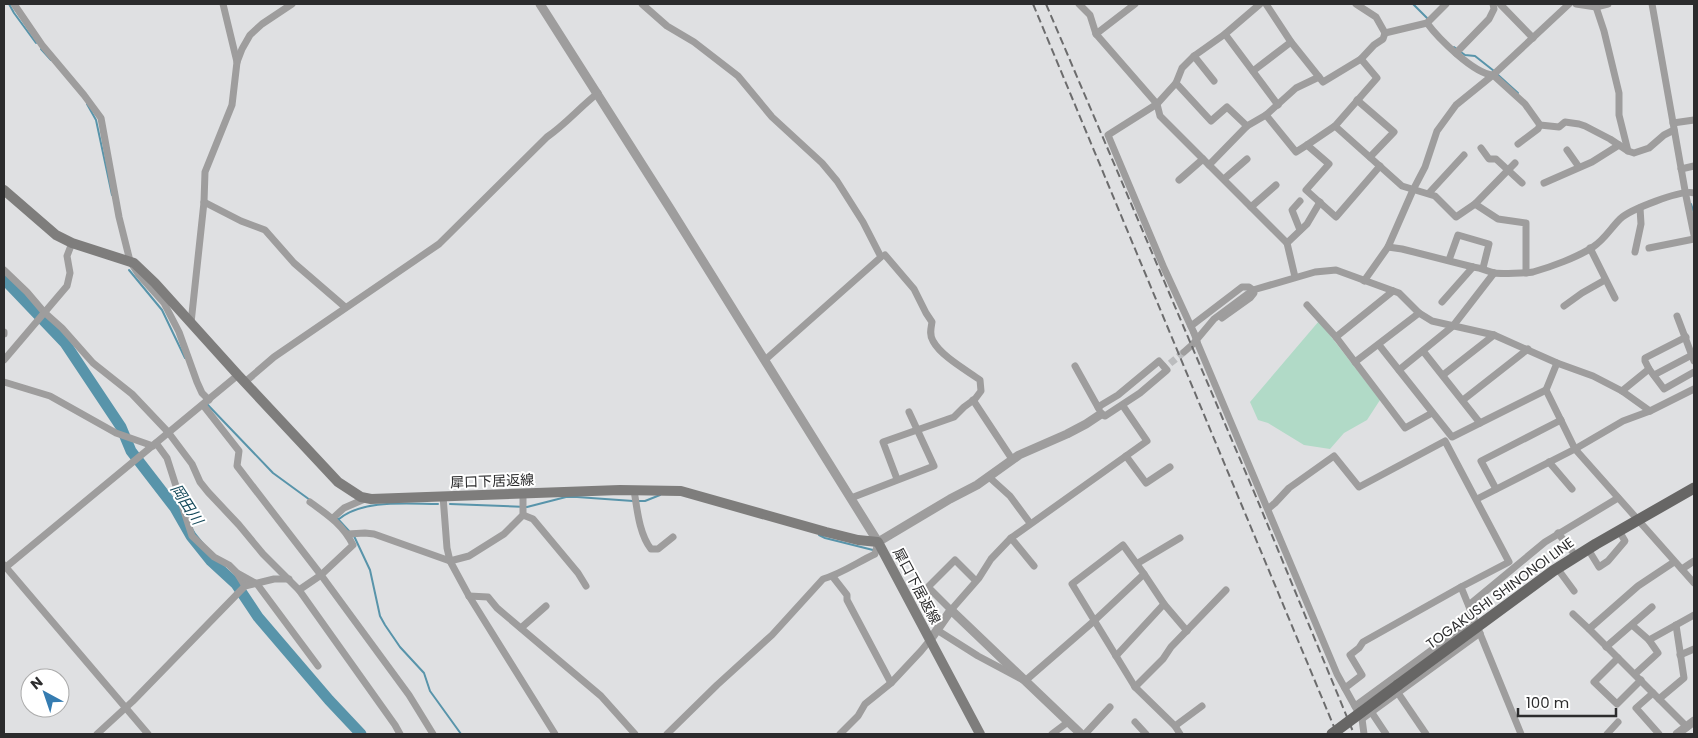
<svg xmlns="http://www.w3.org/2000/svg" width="1698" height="738" font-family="Poppins,'Noto Sans JP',sans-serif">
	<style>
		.grass { fill: #b1dac7 }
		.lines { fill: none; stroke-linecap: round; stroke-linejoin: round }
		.stream { stroke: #5894aa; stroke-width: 2 }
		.river { stroke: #5894aa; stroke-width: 11 }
		.minor-tunnel { stroke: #bbbcbe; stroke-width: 7; stroke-dasharray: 7 3.5; stroke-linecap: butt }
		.minor { stroke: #9e9d9d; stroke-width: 7 }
		.tertiary { stroke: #9e9d9d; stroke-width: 9 }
		.secondary { stroke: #7e7d7c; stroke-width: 10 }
		.primary { stroke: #676665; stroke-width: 11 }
		.rail { stroke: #6c6c6d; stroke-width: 2; stroke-dasharray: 8 4; stroke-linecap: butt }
		.minor-bridge { stroke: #9e9d9d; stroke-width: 7 }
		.primary-bridge { stroke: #676665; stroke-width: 11 }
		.labels { text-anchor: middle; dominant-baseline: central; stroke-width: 4; stroke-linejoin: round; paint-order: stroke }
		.street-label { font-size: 14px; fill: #2c2c2d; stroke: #fff }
		.water-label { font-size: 15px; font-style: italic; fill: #174b5c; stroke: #fff }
	</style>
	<rect width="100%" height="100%" fill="#dfe0e2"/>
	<polygon class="grass" points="1319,321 1380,400 1367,420 1344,433 1330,449 1304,445 1268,423 1258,420 1250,402"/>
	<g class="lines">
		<g class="stream">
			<polyline points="9,4 14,13 36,43"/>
			<polyline points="1413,4 1427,18"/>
			<polyline points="1454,47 1465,55 1475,56 1494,71"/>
			<polyline points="41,49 51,60"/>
			<polyline points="1497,74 1518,93"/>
			<polyline points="87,104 96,120 112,195"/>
			<polyline points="1691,204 1694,213"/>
			<polyline points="129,270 162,310 185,358"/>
			<polyline points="206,403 273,473 310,500"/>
			<polyline points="638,501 645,501 660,495"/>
			<polyline points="450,504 527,507 566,497 577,497 633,501"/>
			<polyline points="337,518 349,531"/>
			<path d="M339 519C363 499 408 504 438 504"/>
			<polyline points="819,535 825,538 873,550"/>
			<polyline points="354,536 370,570 380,616 385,625 400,647 424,673 430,691 461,734"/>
		</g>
		<polyline class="river" points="4,279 65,343 121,427 131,451 175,508 191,536 211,561 236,584 258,617 329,700 361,734"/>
		<polyline class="minor-tunnel" points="1162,370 1184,352"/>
		<g class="minor">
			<polyline points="14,4 42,45 84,95 101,118 119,217 130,261 139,275 164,303 179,332 197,382 202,393 209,400"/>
			<polyline points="223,4 237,62"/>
			<polyline points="642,4 667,26 694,42 738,76 772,117 822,163 837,181 863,222 881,257 765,360"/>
			<polyline points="1079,4 1090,15 1096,34 1157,104 1160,116 1287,243 1295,277"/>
			<polyline points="1266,4 1291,42 1323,82 1361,59 1374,45 1383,39 1385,33"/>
			<polyline points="1356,4 1376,17 1385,33"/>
			<polyline points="1500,4 1533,38"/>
			<polyline points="1576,4 1596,7 1608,4"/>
			<polyline points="1652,4 1686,196 1694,235"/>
			<polyline points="1596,7 1604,31 1619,93 1619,115 1628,151"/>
			<path d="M1427 23C1438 38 1474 74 1493 75L1569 4"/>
			<polyline points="1385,33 1427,23 1446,4"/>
			<polyline points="1096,34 1135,4"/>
			<polyline points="1225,34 1278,105"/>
			<polyline points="1456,53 1489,19 1494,9 1493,4"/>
			<polyline points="1194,56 1214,81"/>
			<polyline points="1253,71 1291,42"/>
			<polyline points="1176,83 1211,121 1227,107 1247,126"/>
			<polyline points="1357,100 1394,132 1370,157"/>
			<polyline points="1266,115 1296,152 1307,145 1335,126 1402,186 1435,196 1456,217 1475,204 1515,163"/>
			<polyline points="1673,123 1694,120"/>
			<polyline points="1335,126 1377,78 1361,59"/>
			<polyline points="1518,144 1538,129 1540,125"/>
			<polyline points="1307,145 1329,164 1306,190 1336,217 1380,166"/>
			<polyline points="1481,148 1489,159 1496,159 1522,183"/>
			<polyline points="1567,150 1579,167"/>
			<polyline points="1209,165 1247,126 1266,115 1296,88 1319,77"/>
			<polyline points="1681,169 1694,166"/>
			<polyline points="1224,179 1247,159"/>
			<polyline points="1179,180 1203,159"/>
			<polyline points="1544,183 1592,162 1619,145"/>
			<polyline points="1429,193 1464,155"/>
			<polyline points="1300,201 1292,210 1300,230"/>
			<polyline points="204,202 241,221 265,230 294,263 345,307"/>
			<polyline points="1475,204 1498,219 1526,223 1526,273"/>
			<polyline points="1251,207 1276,185"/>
			<polyline points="1287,243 1307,224 1320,202"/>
			<path d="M1388 247 1402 249 1473 267C1483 268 1488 272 1495 273 1500 274 1528 273 1533 272 1551 267 1578 257 1593 247 1605 239 1610 229 1620 219 1629 210 1682 189 1694 193"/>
			<polyline points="1590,248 1615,298"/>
			<polyline points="1649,248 1694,239"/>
			<polyline points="1635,252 1641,224 1640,208"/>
			<path d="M885 255 914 289 926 313 932 322C931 328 929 335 933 341 941 356 966 370 980 380L981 391 975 399 964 407 954 417 883 442 897 479"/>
			<polyline points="1449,260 1458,235 1489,244 1483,268"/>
			<polyline points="4,270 27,292 44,312 62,328 93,363 132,394 168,432 192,464 200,482 208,492 239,525 263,554 299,590 395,725 400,734"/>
			<polyline points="1364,281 1388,247 1413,190 1425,167 1437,131 1456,105 1493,75 1525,104 1540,125 1559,127 1565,122 1579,124 1585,126 1610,139 1628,151 1634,153 1649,148 1664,135 1674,130"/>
			<polyline points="1442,302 1473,267"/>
			<polyline points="1307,305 1336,337 1405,428 1432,413"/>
			<polyline points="1564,306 1582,293 1605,280"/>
			<polyline points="1677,316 1694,361"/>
			<polyline points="191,323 204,202 205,172 232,105 237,62 242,49 250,35 262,24 292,4"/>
			<polyline points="1191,326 1242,287 1249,287 1253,290 1254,293 1250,298 1222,318"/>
			<polyline points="4,332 4,334"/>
			<polyline points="1194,333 1164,268 1108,135 1157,104 1176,83 1182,68 1194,56 1225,34 1260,4"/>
			<polyline points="1336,337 1393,291"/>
			<polyline points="1197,342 1337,674 1362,719 1364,734"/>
			<polyline points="1379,345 1452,437 1546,390"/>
			<polyline points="1423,351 1480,423"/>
			<polyline points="1184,352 1193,344 1214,319 1253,290 1315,272 1336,270 1399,293 1419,313 1432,321 1494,335 1557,363 1593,376 1622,391 1650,411"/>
			<polyline points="4,360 67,286 70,273 67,256 72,243"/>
			<polyline points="1355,362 1419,313"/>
			<polyline points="1557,363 1546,390 1575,449 1694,583"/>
			<polyline points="1075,366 1099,409"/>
			<polyline points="1649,369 1645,361 1645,358 1686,337"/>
			<polyline points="1399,370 1453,326 1494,273"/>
			<polyline points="1443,375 1494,335"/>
			<polyline points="1654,375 1692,355"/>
			<polyline points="4,382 50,396 116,433 153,446"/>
			<path d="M245 382 274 357 439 244 547 137C566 124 580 107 598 93"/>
			<polyline points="1622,391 1649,369 1664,389 1694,372"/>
			<polyline points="973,400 1012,459"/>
			<polyline points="1463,400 1528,349"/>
			<polyline points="203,405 239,451 237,466 321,575 409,695 433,734"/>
			<polyline points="1098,407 1118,395 1159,361 1167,370 1140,393 1105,416 1101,414"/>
			<polyline points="156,443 167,458 192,536 214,557 229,565 237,573 245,586"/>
			<polyline points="1126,456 1146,483 1170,467"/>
			<polyline points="1549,462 1572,489"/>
			<polyline points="989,477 1010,496 1030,523"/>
			<polyline points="1496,489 1481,461 1561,420"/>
			<path d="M634 490C637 508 639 534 651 549H658L673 537"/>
			<polyline points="443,496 447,548 450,561 469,596 555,734"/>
			<polyline points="851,498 934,466 909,412"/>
			<polyline points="1477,499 1575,449 1623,421 1650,411 1694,389"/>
			<polyline points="1269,508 1275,503 1289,488 1334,456 1359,487 1445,441 1509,562 1461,587 1521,734"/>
			<polyline points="523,515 533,519 578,573 586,586"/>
			<polyline points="333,518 344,508 367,498"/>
			<polyline points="1558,533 1572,551"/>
			<polyline points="348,534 365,533 374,534 450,561 469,556 504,534 523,515 523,493"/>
			<polyline points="1011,538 1034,566"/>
			<polyline points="1591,554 1599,567 1608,561 1625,541 1619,531"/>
			<polyline points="1674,562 1638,586 1589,629 1687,727"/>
			<polyline points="1138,563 1180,538"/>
			<polyline points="4,565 148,734"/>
			<polyline points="6,567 238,375"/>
			<polyline points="1557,568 1574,591"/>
			<polyline points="1682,569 1694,561"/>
			<polyline points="239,574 257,584 318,666"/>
			<polyline points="1144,574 1164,604 1187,631"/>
			<polyline points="833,577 847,595 847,600 891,683"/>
			<polyline points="976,581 955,560 928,587 951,610 979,578 991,559 1011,538 1147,441 1123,406"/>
			<path d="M299 590 321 575 353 545C343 525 328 515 310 502"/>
			<polyline points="469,596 488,597 497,608 601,696 635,734"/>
			<polyline points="1469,605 1545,542 1618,498"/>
			<polyline points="1573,614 1589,629"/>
			<polyline points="1632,625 1649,640 1658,653 1635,674"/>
			<polyline points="521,628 546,606"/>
			<polyline points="937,630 978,656 1025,681 1094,621 1144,574 1123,545 1072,584 1135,687 1175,726 1180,734"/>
			<polyline points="1649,640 1694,615"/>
			<polyline points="1606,647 1652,607"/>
			<polyline points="1680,655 1694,649"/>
			<polyline points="1116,656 1164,604"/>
			<polyline points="1618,658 1594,682 1617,704 1641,680"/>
			<polyline points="1135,687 1163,659 1171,647 1226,590"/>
			<polyline points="1345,688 1362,675 1350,655 1359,648 1363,642 1461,587"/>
			<polyline points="1398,693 1426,734"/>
			<polyline points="1653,693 1636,708 1659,734"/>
			<polyline points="1659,699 1684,678 1676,625"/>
			<polyline points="1355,706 1474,619"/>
			<polyline points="1372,713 1386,734"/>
			<polyline points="1362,719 1480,633"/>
			<polyline points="1135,722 1146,734"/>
			<polyline points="1175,726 1202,706"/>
			<polyline points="97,734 133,701 245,586 274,579 289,579"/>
			<path d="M667 734 717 685 772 635 823 579C841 574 858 562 875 554L878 542"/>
			<polyline points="840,734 858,716 865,704 891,683 921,651 930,640"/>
			<polyline points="1052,734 1068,722"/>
			<polyline points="1085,734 1110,707"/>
			<polyline points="1607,734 1618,722"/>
		</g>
		<g class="tertiary">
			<polyline points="540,4 671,210 878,542 950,499 977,485 1019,455 1067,434 1086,424 1101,414"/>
			<polyline points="930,640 951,610 1081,734"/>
			<polyline points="1677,734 1694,721"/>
		</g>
		<polyline class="secondary" points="4,190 56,235 72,243 134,263 155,283 238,375 338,482 361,497 371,499 620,490 681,491 826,532 858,540 878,542 980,734"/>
		<polyline class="primary" points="1398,685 1553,571 1596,544 1694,488"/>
		<g class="rail">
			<polyline points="1033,4 1337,734"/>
			<polyline points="1046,4 1257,499 1354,734"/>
		</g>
		<polyline class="minor-bridge" points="1194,333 1197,342"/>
		<polyline class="primary-bridge" points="1332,734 1398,685"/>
	</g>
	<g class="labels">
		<g class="street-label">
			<text transform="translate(492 481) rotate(-2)">犀口下居返線</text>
			<text transform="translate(917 586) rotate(62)">犀口下居返線</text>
			<text transform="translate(1500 593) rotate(-36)">TOGAKUSHI SHINONOI LINE</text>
		</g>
		<g class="water-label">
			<text transform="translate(187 504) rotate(57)">岡田川</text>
		</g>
	</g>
	<rect width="1698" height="738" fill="none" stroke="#2c2c2d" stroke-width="10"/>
	<g transform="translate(45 693) rotate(320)"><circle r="24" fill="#ffffff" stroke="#ababab"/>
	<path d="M0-4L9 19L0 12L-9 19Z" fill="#357cb1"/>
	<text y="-8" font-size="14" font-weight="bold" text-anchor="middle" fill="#2c2c2d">N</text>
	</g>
	<path d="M1518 708v8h98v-8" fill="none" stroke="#2c2c2d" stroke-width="2.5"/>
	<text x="1526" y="708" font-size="15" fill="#2c2c2d" stroke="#ffffff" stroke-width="4" paint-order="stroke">100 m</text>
</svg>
